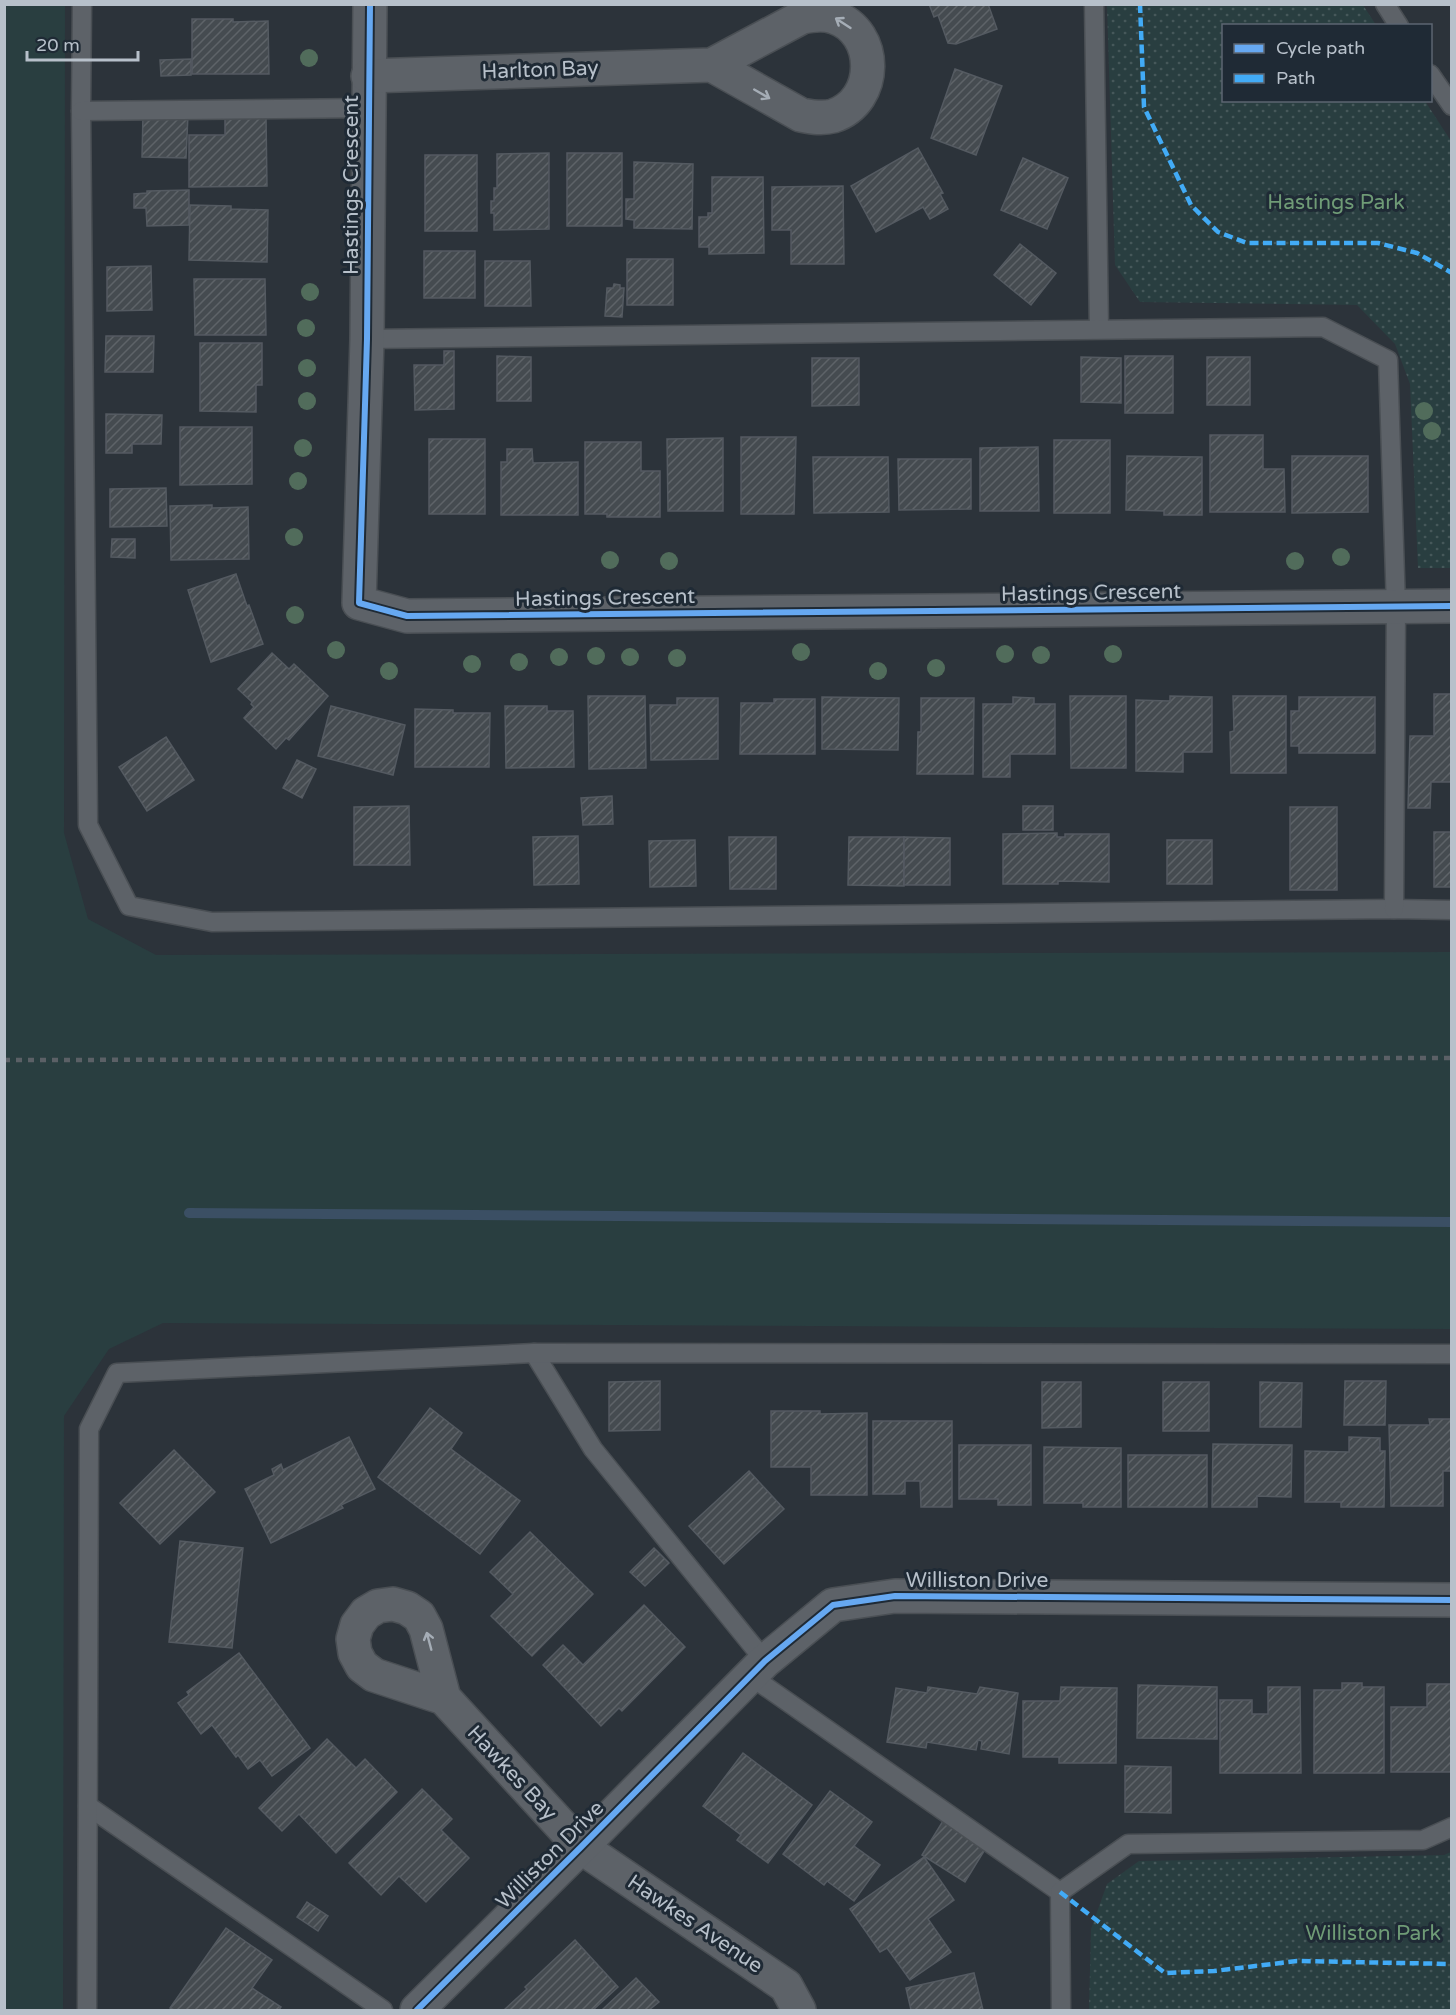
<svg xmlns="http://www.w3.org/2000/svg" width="1456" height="2015" font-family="'Varela Round',sans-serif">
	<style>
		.grass { fill: #293e40 }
		.park { fill: url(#park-dots) }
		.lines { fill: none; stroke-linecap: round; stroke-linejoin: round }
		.stream { stroke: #3b4f64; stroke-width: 10 }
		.building { fill: url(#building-hatch); stroke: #545a61; stroke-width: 1.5 }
		.lane-casing { stroke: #4a4f54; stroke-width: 21 }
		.street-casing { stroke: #4a4f54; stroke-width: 36 }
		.lane { stroke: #5d6268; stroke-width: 18 }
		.street { stroke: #5d6268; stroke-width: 33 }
		.rail { stroke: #5b6066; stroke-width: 4.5; stroke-dasharray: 6 6; stroke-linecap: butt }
		.quiet { stroke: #42abf6; stroke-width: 4.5; stroke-dasharray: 9 4.5; stroke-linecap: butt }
		.cycleway-casing { stroke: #1f2a35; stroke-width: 10 }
		.cycleway { stroke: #66a8f1; stroke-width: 6 }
		.tree { fill: #516c5b }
		.oneway { stroke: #a5adb6 }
		.labels { text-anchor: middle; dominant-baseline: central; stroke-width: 6; stroke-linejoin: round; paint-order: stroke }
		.street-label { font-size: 21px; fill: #b7c0ca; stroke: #1f2a35 }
		.park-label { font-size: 21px; fill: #6f9b76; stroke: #1f2a35 }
	</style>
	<defs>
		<pattern id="park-dots" width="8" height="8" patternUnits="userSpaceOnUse" patternTransform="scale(1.5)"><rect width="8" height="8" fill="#293e40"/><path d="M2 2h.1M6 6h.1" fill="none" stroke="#46585a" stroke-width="1.8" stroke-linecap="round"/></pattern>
		<pattern id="building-hatch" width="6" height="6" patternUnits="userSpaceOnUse" patternTransform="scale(1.5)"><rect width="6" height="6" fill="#454b50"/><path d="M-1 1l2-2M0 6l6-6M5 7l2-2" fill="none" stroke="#5e6368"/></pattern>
	</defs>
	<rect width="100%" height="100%" fill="#2c333a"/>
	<polygon class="grass" points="65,5 64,833 88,919 156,955 1451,952 1452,1329 163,1323 109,1349 64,1416 63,2010 5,2010 4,5"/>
	<g class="park">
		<polygon points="1107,5 1363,5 1376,25 1224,26 1224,100 1425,101 1451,141 1451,568 1418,568 1410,384 1395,344 1357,305 1140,302 1115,265"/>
		<polygon points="1451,1852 1451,2010 1089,2010 1091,1929 1107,1884 1139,1861 1444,1855"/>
	</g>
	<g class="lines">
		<polyline class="stream" points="189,1213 1452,1222"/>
	</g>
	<g class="building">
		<polygon points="929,4 988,4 997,29 956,44 948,43 938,15 934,17"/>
		<polygon points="192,19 233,19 233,22 268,21 269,74 192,74"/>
		<polygon points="191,59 191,75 161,76 160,60"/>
		<polygon points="955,69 1002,86 976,155 931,138"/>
		<polygon points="143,114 188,115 186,158 142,157"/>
		<polygon points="266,116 267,186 189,187 189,135 225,135 225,117"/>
		<polygon points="918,148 943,193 940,194 948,209 930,219 923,207 876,232 851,186"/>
		<polygon points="549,153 549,229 494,230 494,213 491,213 491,201 494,201 494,188 497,188 497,154"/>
		<rect x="567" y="153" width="55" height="73"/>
		<rect x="425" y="155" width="52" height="76"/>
		<polygon points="1023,158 1068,178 1047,229 1001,210"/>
		<polygon points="634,162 693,164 692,229 634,228 634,220 626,219 626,199 634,199"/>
		<polygon points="712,177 763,177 764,253 709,254 709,247 699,247 699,217 708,217 708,213 712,213"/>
		<polygon points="843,186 844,264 791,264 791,230 772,230 772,187"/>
		<polygon points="189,190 189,225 147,226 146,208 134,208 134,194 147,193 147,191"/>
		<polygon points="190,205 231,206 231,209 268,210 267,262 189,260"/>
		<polygon points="1020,244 1056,273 1031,305 994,275"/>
		<rect x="424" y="251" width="51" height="47"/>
		<rect x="627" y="259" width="46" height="46"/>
		<polygon points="485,261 530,261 531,306 485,306"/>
		<polygon points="151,266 152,310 107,311 107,267"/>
		<polygon points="194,279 265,279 266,335 195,335"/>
		<polygon points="614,284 620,285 620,288 624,288 622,317 605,316 607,288 613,288"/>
		<polygon points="106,336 154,336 153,372 105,372"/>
		<polygon points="200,343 262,343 262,385 256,385 256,412 200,411"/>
		<polygon points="444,351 454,351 454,409 415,410 414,365 444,365"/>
		<polygon points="497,356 531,357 531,401 497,401"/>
		<rect x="1125" y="356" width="48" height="57"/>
		<polygon points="1081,357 1121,358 1121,403 1081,402"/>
		<rect x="1207" y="357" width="43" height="48"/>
		<polygon points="812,358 859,358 859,405 812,406"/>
		<polygon points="106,414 162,415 161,444 132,444 132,453 106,453"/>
		<polygon points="180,427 252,427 252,484 180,485"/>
		<polygon points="1210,435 1263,435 1263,469 1284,469 1285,512 1210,512"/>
		<polygon points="741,437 796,437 794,514 741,514"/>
		<polygon points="723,438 723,511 668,511 667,439"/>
		<rect x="429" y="439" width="56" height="75"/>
		<rect x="1054" y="440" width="56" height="73"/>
		<polygon points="585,442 641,442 641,471 660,471 660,517 607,517 607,514 585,514"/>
		<polygon points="1038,447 1039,511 980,511 980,448"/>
		<polygon points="507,449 532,449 533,463 578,462 578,515 501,515 501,462 507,462"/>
		<polygon points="1127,456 1202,457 1202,515 1164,515 1164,511 1126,510"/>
		<polygon points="1292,456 1368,456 1368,512 1292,513"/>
		<polygon points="813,457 888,457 889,512 814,513"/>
		<polygon points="898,459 971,459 971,509 899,510"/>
		<polygon points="166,488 167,526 110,527 110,489"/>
		<polygon points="212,505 212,508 248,507 249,559 171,560 170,506"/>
		<polygon points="112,539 135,539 135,558 111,557"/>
		<polygon points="236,574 247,606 249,605 263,644 211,662 188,590"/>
		<polygon points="272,653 289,669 294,664 328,696 289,740 286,738 276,749 244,718 254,707 251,704 252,702 238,689"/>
		<polygon points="1434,694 1452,694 1452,782 1431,782 1430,808 1408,808 1410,736 1434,736"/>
		<polygon points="588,696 645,696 646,768 589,769"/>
		<polygon points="1070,696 1126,696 1126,768 1071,768"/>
		<polygon points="1170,696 1212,697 1212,752 1183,752 1183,772 1136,771 1136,700 1170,701"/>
		<polygon points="1233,696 1286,696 1286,773 1231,773 1230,732 1234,731"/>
		<polygon points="822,697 899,698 898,750 822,749"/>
		<polygon points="1013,697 1034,698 1034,704 1055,704 1055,754 1010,754 1010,777 983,777 983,704 1013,704"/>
		<polygon points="1299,697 1375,697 1375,753 1299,753 1299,746 1291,746 1291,711 1299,711"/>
		<polygon points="677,698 718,698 718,759 651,760 650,705 677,705"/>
		<polygon points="921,698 974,698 973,774 917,774 918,732 921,732"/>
		<polygon points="774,699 815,699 815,754 740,754 741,703 774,703"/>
		<polygon points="331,706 405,725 393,775 318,756"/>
		<polygon points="505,706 547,706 547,711 573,711 574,767 506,768"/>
		<polygon points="415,709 453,710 453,713 490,713 489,767 415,767"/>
		<polygon points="166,737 194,780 147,811 119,767"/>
		<polygon points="297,760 316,769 302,798 283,788"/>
		<polygon points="612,796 613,824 583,825 581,798"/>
		<polygon points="409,806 410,865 354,865 354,807"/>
		<rect x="1023" y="806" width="30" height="24"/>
		<rect x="1290" y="807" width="47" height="83"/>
		<rect x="1434" y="832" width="18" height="55"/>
		<polygon points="1057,833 1057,837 1065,837 1065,834 1109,834 1109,882 1058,881 1058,884 1003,884 1003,834"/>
		<polygon points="578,836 579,884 534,885 533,837"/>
		<polygon points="729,837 776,837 776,889 730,889"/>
		<polygon points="849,837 904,837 904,886 848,885"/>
		<polygon points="904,837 950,838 950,885 904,885"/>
		<polygon points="695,840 696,886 650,887 649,841"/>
		<rect x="1167" y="840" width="45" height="44"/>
		<polygon points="660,1381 660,1430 609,1431 609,1382"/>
		<polygon points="1345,1381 1386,1381 1385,1425 1344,1425"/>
		<polygon points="1042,1382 1081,1382 1081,1427 1042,1428"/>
		<rect x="1163" y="1382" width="46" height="49"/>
		<polygon points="1260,1382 1302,1383 1301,1427 1260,1427"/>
		<polygon points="430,1408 462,1433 451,1449 520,1501 480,1554 378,1477"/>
		<polygon points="771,1411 820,1411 820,1414 867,1413 867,1495 811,1495 811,1467 771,1467"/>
		<polygon points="1429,1419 1452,1419 1452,1471 1443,1471 1443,1506 1391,1506 1389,1425 1430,1425"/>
		<polygon points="873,1421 952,1421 952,1507 921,1507 920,1481 905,1481 905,1494 873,1494"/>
		<polygon points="349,1437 375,1489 341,1505 343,1508 271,1543 245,1489 274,1475 272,1469 281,1464 283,1470"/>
		<polygon points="1349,1437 1380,1438 1380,1451 1385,1451 1384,1507 1341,1507 1341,1502 1305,1502 1305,1451 1349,1452"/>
		<polygon points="1213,1444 1292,1445 1291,1497 1257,1496 1257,1507 1212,1507"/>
		<polygon points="959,1445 1031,1445 1031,1505 998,1505 998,1499 959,1499"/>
		<polygon points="1044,1447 1121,1448 1121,1507 1083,1507 1083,1503 1044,1503"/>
		<polygon points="174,1450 215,1492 160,1544 120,1503"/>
		<rect x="1128" y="1455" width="79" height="52"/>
		<polygon points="749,1471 784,1509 724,1564 689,1526"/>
		<polygon points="530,1532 593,1594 532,1656 491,1616 513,1594 490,1572"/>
		<polygon points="180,1541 243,1548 232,1648 169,1642"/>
		<polygon points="654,1548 669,1563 645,1586 630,1572"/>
		<polygon points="644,1605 685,1647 622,1711 619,1708 601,1726 543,1665 563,1645 583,1665"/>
		<polygon points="239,1653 310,1748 272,1776 260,1760 248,1769 238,1755 236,1757 212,1725 201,1734 178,1703 189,1695 187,1692"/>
		<polygon points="1342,1683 1362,1683 1362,1687 1384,1687 1384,1773 1314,1773 1314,1690 1342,1690"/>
		<polygon points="1427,1684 1452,1684 1452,1772 1391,1772 1391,1707 1427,1707"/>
		<polygon points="1138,1685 1217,1687 1217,1739 1137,1738"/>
		<polygon points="928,1687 977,1694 980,1687 1018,1693 1009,1754 981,1749 982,1741 978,1740 976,1750 927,1742 926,1748 887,1742 896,1688 927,1693"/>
		<polygon points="1061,1687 1117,1688 1116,1763 1059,1763 1059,1757 1023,1757 1023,1701 1060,1701"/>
		<polygon points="1268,1687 1300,1687 1301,1773 1220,1773 1220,1700 1252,1700 1252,1714 1268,1714"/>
		<polygon points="327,1739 356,1768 365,1759 397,1792 336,1853 299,1814 282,1831 259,1808"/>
		<polygon points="743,1753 812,1805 768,1863 737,1840 741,1835 703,1806"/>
		<polygon points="1125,1766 1171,1767 1171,1813 1125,1812"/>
		<polygon points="422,1789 452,1819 441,1830 469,1858 426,1902 399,1876 381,1895 349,1863"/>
		<polygon points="830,1791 872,1822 854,1846 880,1865 854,1901 827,1881 824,1885 783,1854"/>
		<polygon points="946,1816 989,1843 965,1882 922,1855"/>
		<polygon points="924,1857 954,1900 928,1919 951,1952 910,1980 887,1948 880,1952 850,1909"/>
		<polygon points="307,1902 328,1916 318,1931 297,1917"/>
		<polygon points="226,1928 272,1960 252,1988 281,2007 279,2010 174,2010 170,2008"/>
		<polygon points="575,1940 618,1987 593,2010 504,2010 527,1989 525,1987"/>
		<polygon points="974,1973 983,2010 911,2010 906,1988"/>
		<polygon points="636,1978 659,2002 649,2010 602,2010"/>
	</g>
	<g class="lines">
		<defs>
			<g id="lane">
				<polyline points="82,4 81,111 88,825 129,906 212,922 1394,909 1452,910"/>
				<polyline points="1094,4 1099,329"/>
				<polyline points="1385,4 1399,26"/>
				<polyline points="1430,74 1452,106"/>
				<polyline points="81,111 368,108"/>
				<polyline points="367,339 1323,327 1388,360 1396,607 1394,909"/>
				<polyline points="534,1353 593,1449 765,1661"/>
				<polyline points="749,1675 1060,1892"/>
				<polyline points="88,1806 383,2010"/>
				<polyline points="87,2010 89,1429 117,1373 534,1353 1452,1354"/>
				<polyline points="1061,2010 1060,1892 1128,1844 1423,1840 1452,1827"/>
			</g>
			<g id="street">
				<polyline points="370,4 367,339 359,603 407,616 1452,606"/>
				<path d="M368 76 712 65 802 17C812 15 823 13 834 17 879 32 879 101 833 116 822 119 812 117 801 115L712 65"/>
				<polyline points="444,1698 374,1675 362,1666 355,1653 353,1639 357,1625 366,1613 378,1606 393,1604 407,1608 419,1616 426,1629 444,1698 581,1847 786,1986 799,2010"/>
				<polyline points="417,2010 581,1847 765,1661 833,1605 895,1596 1452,1600"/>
			</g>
		</defs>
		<use href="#lane" class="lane-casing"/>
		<use href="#street" class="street-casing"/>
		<use href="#lane" class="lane"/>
		<use href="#street" class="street"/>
		<polyline class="rail" points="4,1060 1452,1058"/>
		<g class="quiet">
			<polyline points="1140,4 1144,107 1191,205 1218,232 1247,243 1378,243 1417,253 1452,273"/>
			<polyline points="1060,1892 1165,1973 1214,1971 1297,1961 1452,1964"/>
		</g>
		<defs>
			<g id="cycleway">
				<polyline points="370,4 367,339 359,603 407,616 1452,606"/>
				<polyline points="417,2010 581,1847 765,1661 833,1605 895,1596 1452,1600"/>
			</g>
		</defs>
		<use href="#cycleway" class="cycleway-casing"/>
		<use href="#cycleway" class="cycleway"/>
	</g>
	<g class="tree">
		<circle cx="309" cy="58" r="9"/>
		<circle cx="310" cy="292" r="9"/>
		<circle cx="306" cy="328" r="9"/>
		<circle cx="307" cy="368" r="9"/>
		<circle cx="307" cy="401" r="9"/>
		<circle cx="1424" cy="411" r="9"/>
		<circle cx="1432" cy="431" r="9"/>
		<circle cx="303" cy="448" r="9"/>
		<circle cx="298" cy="481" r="9"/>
		<circle cx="294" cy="537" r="9"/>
		<circle cx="1341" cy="557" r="9"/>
		<circle cx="610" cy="560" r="9"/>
		<circle cx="669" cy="561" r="9"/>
		<circle cx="1295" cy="561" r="9"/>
		<circle cx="295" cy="615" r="9"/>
		<circle cx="336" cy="650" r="9"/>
		<circle cx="801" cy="652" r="9"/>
		<circle cx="1005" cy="654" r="9"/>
		<circle cx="1113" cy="654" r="9"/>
		<circle cx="1041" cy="655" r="9"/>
		<circle cx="596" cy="656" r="9"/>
		<circle cx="559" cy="657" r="9"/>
		<circle cx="630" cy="657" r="9"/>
		<circle cx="677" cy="658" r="9"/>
		<circle cx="519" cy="662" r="9"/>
		<circle cx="472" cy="664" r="9"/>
		<circle cx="936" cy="668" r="9"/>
		<circle cx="389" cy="671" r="9"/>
		<circle cx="878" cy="671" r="9"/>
	</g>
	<defs><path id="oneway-shaft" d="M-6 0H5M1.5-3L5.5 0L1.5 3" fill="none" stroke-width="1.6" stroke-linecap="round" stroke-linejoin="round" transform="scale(1.5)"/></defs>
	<g class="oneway">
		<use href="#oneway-shaft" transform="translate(843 23) rotate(-147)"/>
		<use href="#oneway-shaft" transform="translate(762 94) rotate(30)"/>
		<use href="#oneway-shaft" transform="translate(429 1641) rotate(-105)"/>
	</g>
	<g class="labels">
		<g class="street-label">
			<text transform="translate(540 70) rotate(-2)">Harlton Bay</text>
			<text transform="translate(351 185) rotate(-90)">Hastings Crescent</text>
			<text transform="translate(1091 593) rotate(-1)">Hastings Crescent</text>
			<text transform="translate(605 598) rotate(-1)">Hastings Crescent</text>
			<text x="977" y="1580">Williston Drive</text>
			<text transform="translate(512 1773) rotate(47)">Hawkes Bay</text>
			<text transform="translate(550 1855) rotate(-45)">Williston Drive</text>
			<text transform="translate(695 1924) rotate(34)">Hawkes Avenue</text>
		</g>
		<g class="park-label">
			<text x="1336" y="202">Hastings Park</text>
			<text x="1373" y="1933">Williston Park</text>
		</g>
	</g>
	<rect width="1456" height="2015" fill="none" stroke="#b7c0ca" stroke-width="12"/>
	<rect x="1222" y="24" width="210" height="78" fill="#1f2a35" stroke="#5c6671" stroke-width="1.5"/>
	<rect x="1234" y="44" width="30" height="9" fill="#66a8f1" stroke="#5c6671" stroke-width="1.5"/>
	<text x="1276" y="54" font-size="18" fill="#b7c0ca">Cycle path</text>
	<rect x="1234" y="74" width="30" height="9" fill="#42abf6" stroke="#5c6671" stroke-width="1.5"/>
	<text x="1276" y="84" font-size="18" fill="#b7c0ca">Path</text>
	<path d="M27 51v9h111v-9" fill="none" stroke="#b7c0ca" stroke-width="3"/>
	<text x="36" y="51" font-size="18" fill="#b7c0ca" stroke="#1f2a35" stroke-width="4.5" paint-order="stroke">20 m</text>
</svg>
